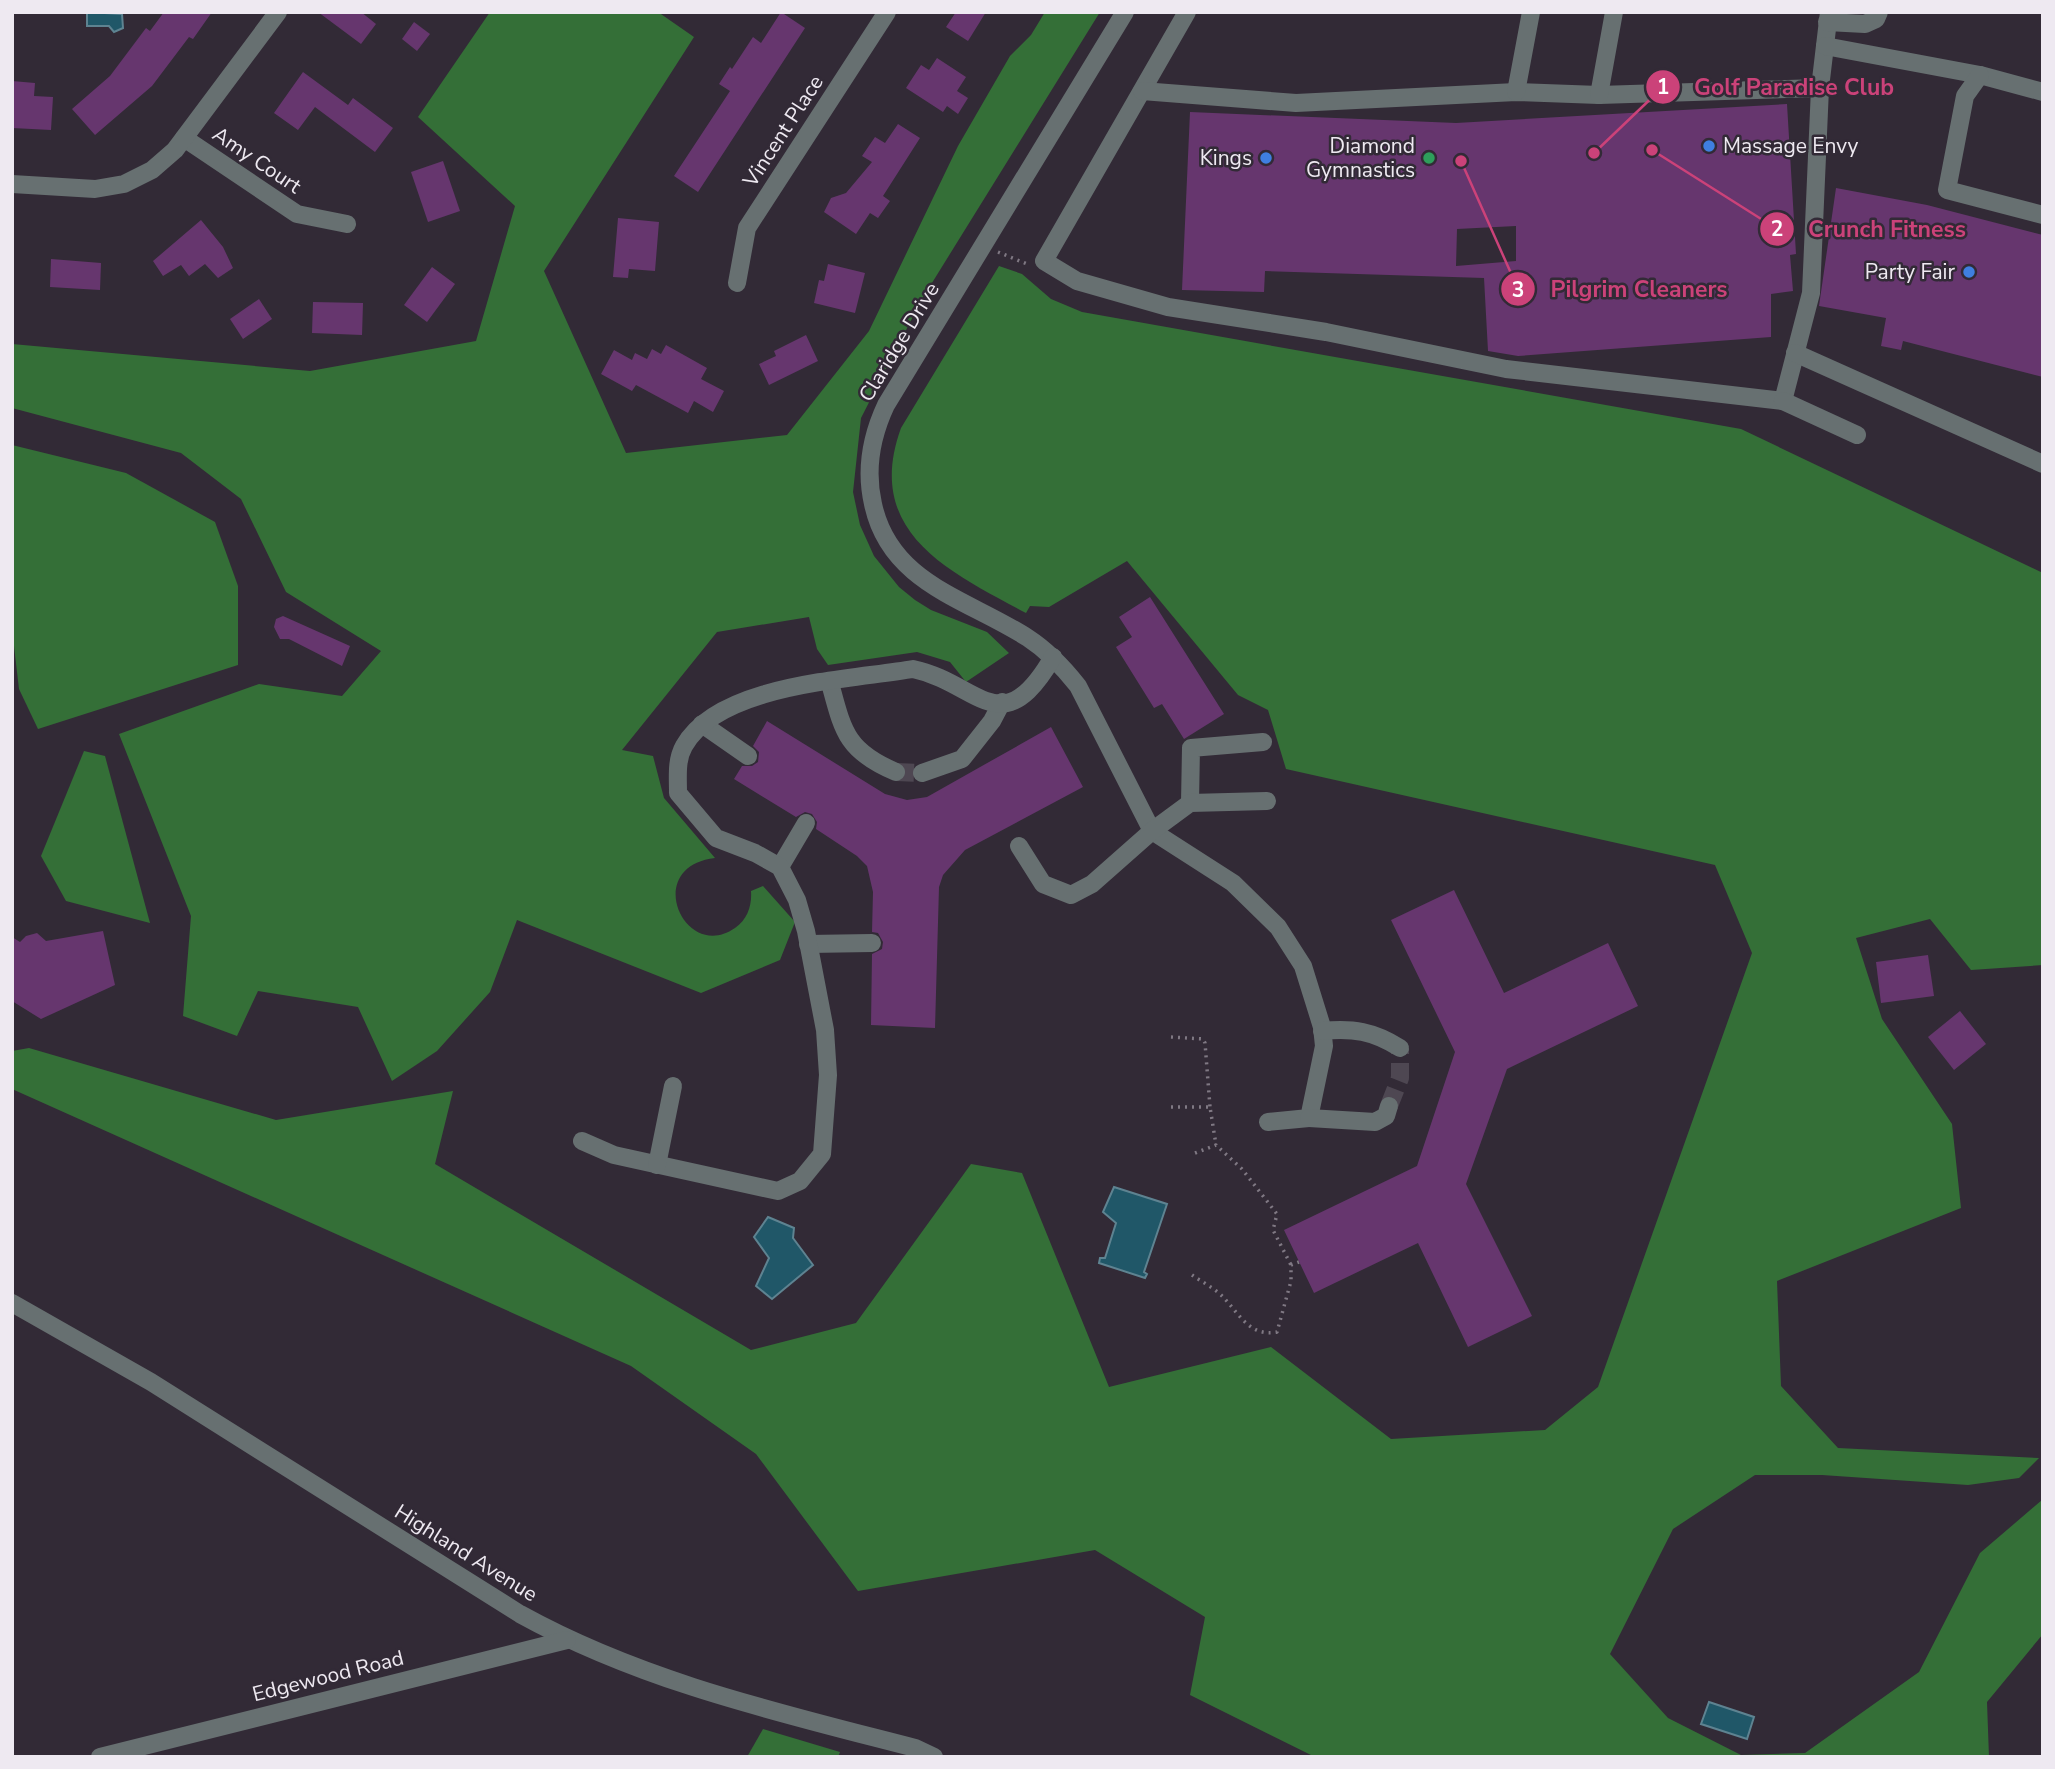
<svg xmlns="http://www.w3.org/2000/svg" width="2055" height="1769" font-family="'Nunito Sans',sans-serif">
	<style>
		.forest { fill: #346f37 }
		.water { fill: #205768; stroke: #5e8391; stroke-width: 2 }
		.building { fill: #66366e; fill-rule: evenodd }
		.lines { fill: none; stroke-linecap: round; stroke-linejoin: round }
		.minor-tunnel { stroke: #4e4752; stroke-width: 18; stroke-dasharray: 18 9; stroke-linecap: butt }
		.path { stroke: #807984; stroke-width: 3.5; stroke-dasharray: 2 5; stroke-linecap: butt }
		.minor { stroke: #677071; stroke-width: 18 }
		.shop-dot { fill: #3f7fe0; stroke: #322a36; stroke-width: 2.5 }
		.leisure-dot { fill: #2e9e5b; stroke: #322a36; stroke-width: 2.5 }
		.labels { text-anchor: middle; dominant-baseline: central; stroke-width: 5; stroke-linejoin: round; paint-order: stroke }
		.street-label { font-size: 21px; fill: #eee9f1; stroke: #322a36 }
		.poi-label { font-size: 21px; fill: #eee9f1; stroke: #322a36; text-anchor: end }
		.leader { fill: none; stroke: #cb4279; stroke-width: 2.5 }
		.callout-dot { fill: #cb4279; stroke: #322a36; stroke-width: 2.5 }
		.mark-label { font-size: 21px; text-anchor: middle; font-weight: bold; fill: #fff }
		.callout-label { font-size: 23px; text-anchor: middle; font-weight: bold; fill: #cb4279; stroke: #322a36; stroke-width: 5; stroke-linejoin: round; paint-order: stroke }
	</style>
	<rect width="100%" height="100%" fill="#322a36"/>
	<g class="forest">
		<path d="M490 12H658L694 37 544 271 626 453 787 435 869 331 958 146 1010 56 1031 35 1045 12H1100L922 299 861 418 853 492 860 525 874 556 899 587 915 600 931 610 987 632 1009 653 966 682 950 662 917 652 828 665 817 649 809 617 717 632 622 750 653 756 664 798 715 858C641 867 685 963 735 928 748 919 752 905 751 891L763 886 795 922 780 960 701 993 517 920 490 992 437 1051 392 1081 358 1007 258 991 237 1036 183 1016 191 916 119 734 259 684 342 696 381 651 286 592 241 499 181 453 12 408V344L310 371 476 341 515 206 418 117Z"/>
		<path d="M999 266 1022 274 1051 299 1082 312 1741 429 2043 573V965L1971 970 1930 919 1856 938 1882 1019 1952 1124 1961 1208 1777 1281 1781 1386 1838 1448 2039 1458 2019 1478 1968 1485 1822 1475H1755L1673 1529 1610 1654 1668 1718 1741 1755 1805 1753 1919 1672 1980 1553 2042 1500 2043 1634 1987 1702 1989 1757H1315L1190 1695 1205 1617 1095 1550 858 1591 756 1454 631 1366 12 1089V1051L29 1048 276 1120 453 1091 435 1164 751 1350 856 1323 971 1164 1022 1173 1109 1387 1271 1347 1391 1439 1545 1430 1598 1387 1752 953 1715 865 1286 769 1268 710 1238 695 1127 561 1049 607 1030 606 1026 613C950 572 863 533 901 428Z"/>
		<polygon points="12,445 126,473 215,522 238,586 238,665 38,729 19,689 12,629"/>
		<polygon points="84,751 105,756 150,923 66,901 41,856"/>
		<polygon points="763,1729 840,1752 838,1757 747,1757"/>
	</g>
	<g class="water">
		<polygon points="87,12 122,14 123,28 114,32 109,26 87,26"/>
		<polygon points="1114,1187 1167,1204 1144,1272 1147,1274 1145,1278 1099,1263 1100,1258 1105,1258 1116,1223 1103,1212"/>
		<polygon points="768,1217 794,1228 793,1238 813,1265 772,1299 756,1286 769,1258 754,1237"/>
		<polygon points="1709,1702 1754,1717 1747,1739 1701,1724"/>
	</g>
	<g class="building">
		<polygon points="164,12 212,12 193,39 189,37 152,86 95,135 72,109 110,76 146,28 150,31"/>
		<polygon points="318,12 361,12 376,24 361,44"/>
		<polygon points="781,12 805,28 698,192 674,176 730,91 719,84 730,67 732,69 753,37 761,43"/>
		<polygon points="956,12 986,12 968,41 946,27"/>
		<polygon points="414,22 430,34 417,51 402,39"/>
		<polygon points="937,58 966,77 957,91 968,98 958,114 947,106 943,112 906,88 921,65 929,70"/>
		<polygon points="303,72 348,105 353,98 393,128 375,152 315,107 298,130 274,113"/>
		<polygon points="12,81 35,83 34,96 53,97 51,130 12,128"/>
		<path d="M1787 104 1796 254 1790 255 1793 291 1771 294V337L1518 356 1488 351 1484 278 1265 271 1264 292 1182 290 1190 112 1456 123ZM1516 226V261L1456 266 1457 229Z"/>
		<polygon points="898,124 920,138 883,196 890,201 878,218 870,213 856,234 824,212 831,198 846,193 872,162 862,156 875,137 885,143"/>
		<polygon points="443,161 460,211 428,222 411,172"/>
		<polygon points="1836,188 1927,205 2043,235 2043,377 1903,341 1901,350 1881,346 1886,318 1819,306"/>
		<polygon points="618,218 659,222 655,271 629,269 628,278 613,277"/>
		<polygon points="201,220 223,247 233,268 218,278 205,264 189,276 181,265 163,276 153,261"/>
		<polygon points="51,259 101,263 100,290 50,287"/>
		<polygon points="828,264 865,273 855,313 814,303 819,280 824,281"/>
		<polygon points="432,267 455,284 427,322 404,305"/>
		<polygon points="259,299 272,319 243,339 230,319"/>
		<polygon points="313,302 363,303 362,335 312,333"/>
		<polygon points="806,335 818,361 769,385 759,364 776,356 774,351"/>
		<polygon points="666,345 707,368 701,379 724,391 713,412 694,401 688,413 636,385 632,391 601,374 614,350 632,360 635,353 647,359 652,349 661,354"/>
		<polygon points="1150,597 1224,714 1184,739 1162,704 1154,708 1116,647 1132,637 1119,617"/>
		<polygon points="283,616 350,646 342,666 289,639 280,639 274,627 276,619"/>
		<polygon points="767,721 885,794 907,800 927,797 1051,727 1083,787 965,850 943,875 939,887 935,1028 871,1025 872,954 882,949 883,942 878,933 872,932 873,892 867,866 857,856 816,829 817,822 812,814 805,812 796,817 734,779 742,766 752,766 758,762 759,752 753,746"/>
		<polygon points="1454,890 1504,993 1608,943 1638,1006 1507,1069 1466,1184 1532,1316 1468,1347 1418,1243 1314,1293 1284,1230 1417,1166 1455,1052 1391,920"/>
		<polygon points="103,931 115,985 41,1019 12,1001 12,937 20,942 26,936 37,933 46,941"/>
		<polygon points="1928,955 1934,996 1881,1003 1876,962"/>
		<polygon points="1960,1011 1986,1044 1954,1070 1928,1037"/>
	</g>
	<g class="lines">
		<g class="minor-tunnel">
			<polyline points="896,772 922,773"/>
			<polyline points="1389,1106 1400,1078 1400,1048"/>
		</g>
		<g class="path">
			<polyline points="998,252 1027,264"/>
			<polyline points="1171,1037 1203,1039 1205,1043 1210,1107"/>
			<polyline points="1171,1107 1210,1107 1216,1145"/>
			<polyline points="1195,1153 1216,1145 1242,1169 1277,1214 1273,1230 1291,1265"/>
			<path d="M1192 1275C1202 1282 1216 1289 1224 1298 1240 1315 1250 1337 1277 1332L1291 1281V1265L1299 1262"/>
		</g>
		<g class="minor">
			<path d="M1125 12 886 405C871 437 865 469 873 504 890 584 968 599 1028 638 1048 651 1063 667 1078 686L1152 831 1233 883 1278 927 1303 966 1322 1027 1324 1046 1309 1118 1268 1122"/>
			<polyline points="1187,12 1044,261 1077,281 1168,307 1326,332 1506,369 1783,401 1811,293 1820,88 1829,12"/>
			<polyline points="1827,22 1865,24 1876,19 1879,12"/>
			<polyline points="1825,46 1980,75 2043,92"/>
			<polyline points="1980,75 1965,96 1947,190 2043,215"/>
			<polyline points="1142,91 1296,103 1516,92 1599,95 1820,88"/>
			<polyline points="1516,92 1531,12"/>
			<polyline points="1599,95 1614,12"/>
			<polyline points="184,138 297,214 347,224"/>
			<polyline points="12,184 95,189 124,184 152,170 175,150 278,12"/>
			<polyline points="737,283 747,228 887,12"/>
			<polyline points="1795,353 2043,464"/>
			<polyline points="1783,401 1857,435"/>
			<path d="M830 683C843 731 846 751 896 772"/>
			<polyline points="702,724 748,756"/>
			<polyline points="922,773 962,759 992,721 1002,702"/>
			<polyline points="1190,803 1191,748 1263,742"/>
			<polyline points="1019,846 1043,884 1071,895 1092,884 1152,831 1190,803 1267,801"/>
			<polyline points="780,867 806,823"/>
			<polyline points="808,944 872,943"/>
			<path d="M1322 1031C1353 1028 1373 1031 1400 1048"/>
			<polyline points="1309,1118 1375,1122 1386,1116 1389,1106"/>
			<path d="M582 1141 614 1155 778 1191 800 1181 822 1154 828 1075 825 1030 806 931 797 900 780 867 755 853 716 838 678 793C678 777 676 760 684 746 719 684 848 680 913 669 979 683 1001 746 1053 657"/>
			<polyline points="657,1165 673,1086"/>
			<path d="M12 1303 151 1382 520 1614C643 1682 780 1713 915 1748L934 1757"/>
			<polyline points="100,1757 567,1640"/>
		</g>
	</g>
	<g class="shop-dot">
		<circle cx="1709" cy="146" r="7"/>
		<circle cx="1266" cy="158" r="7"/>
		<circle cx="1969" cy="272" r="7"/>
	</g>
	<circle class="leisure-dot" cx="1429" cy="158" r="7"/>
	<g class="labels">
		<g class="street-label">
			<text transform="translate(783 131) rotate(-57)">Vincent Place</text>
			<text transform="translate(257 160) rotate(34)">Amy Court</text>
			<text transform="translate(899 342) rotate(-59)">Claridge Drive</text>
			<text transform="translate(466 1553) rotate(32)">Highland Avenue</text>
			<text transform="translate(328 1676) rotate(-14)">Edgewood Road</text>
		</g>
		<g class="poi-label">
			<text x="1415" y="146">Diamond<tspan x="1415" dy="24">Gymnastics</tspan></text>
			<text x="1723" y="146" text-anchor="start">Massage Envy</text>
			<text x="1252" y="158">Kings</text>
			<text x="1955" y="272">Party Fair</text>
		</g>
	</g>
	<path class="leader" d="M1594 153L1663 87M1652 150L1777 229M1461 161L1518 289"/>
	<g class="callout-dot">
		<circle cx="1594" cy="153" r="7"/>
		<circle cx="1652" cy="150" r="7"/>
		<circle cx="1461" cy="161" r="7"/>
		<circle cx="1663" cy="87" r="18"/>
		<circle cx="1777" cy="229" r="18"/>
		<circle cx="1518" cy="289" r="18"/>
	</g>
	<g class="mark-label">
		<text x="1663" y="94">1</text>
		<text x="1777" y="236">2</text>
		<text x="1518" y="297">3</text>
	</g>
	<g class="callout-label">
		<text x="1794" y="95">Golf Paradise Club</text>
		<text x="1887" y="237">Crunch Fitness</text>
		<text x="1639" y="297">Pilgrim Cleaners</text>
	</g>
	<rect width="2055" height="1769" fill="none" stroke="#eee9f1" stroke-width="28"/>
</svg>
